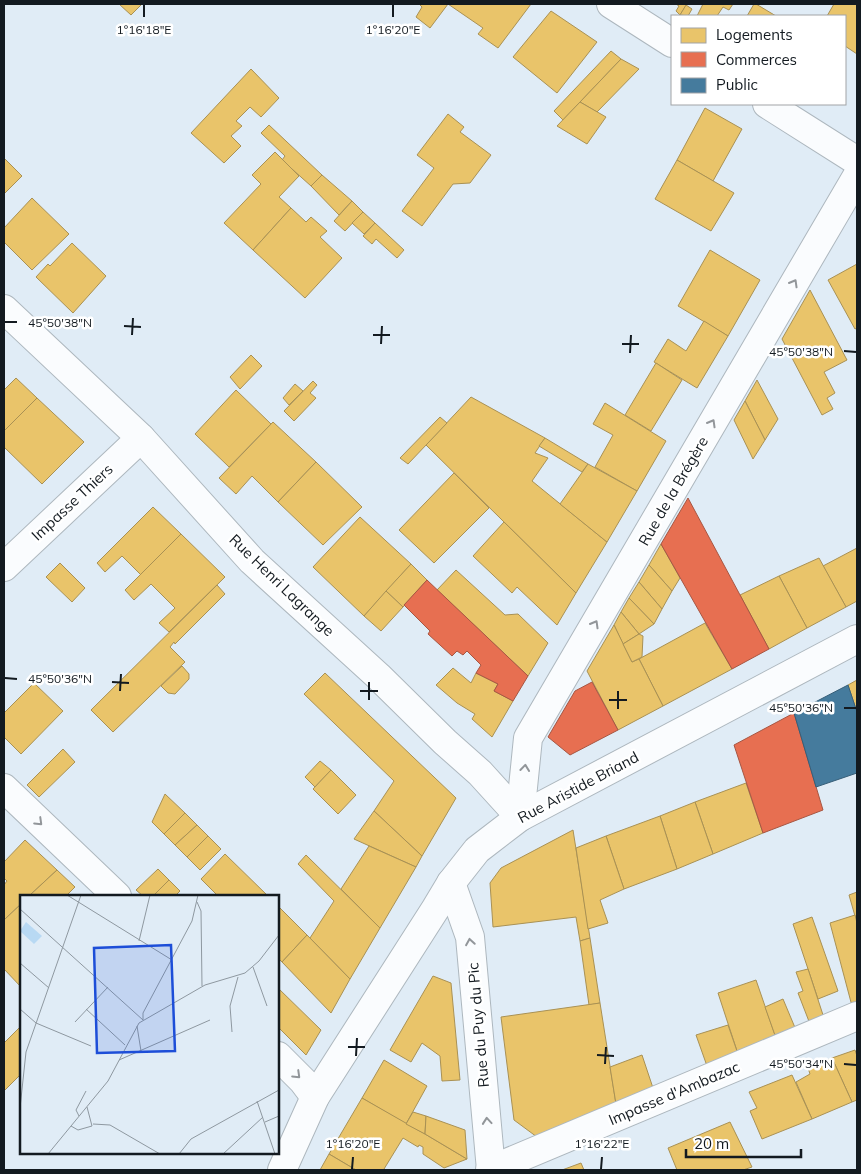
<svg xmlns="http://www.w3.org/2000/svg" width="861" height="1174" font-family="Mulish,sans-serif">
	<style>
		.homes { fill: #e9c46a; stroke: #a99154 }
		.shops { fill: #e76f51; stroke: #a75642 }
		.public { fill: #457b9d; stroke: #365e78 }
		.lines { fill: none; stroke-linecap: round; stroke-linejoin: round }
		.street-casing { stroke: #adb7be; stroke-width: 30 }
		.secondary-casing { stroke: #adb7be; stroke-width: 30 }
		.street { stroke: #fafcfe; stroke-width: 28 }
		.secondary { stroke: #fafcfe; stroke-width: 28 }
		.oneway { stroke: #92969a }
		.ticks { fill: none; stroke: #131a20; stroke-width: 2 }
		.labels { text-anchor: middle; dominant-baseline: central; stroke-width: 5; stroke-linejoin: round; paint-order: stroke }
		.street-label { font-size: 15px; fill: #131a20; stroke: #fff }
		.inset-road { fill: none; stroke: #8e98a0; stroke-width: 1 }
		.view { fill: #1d4ed8; fill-opacity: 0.15; stroke: #1d4ed8; stroke-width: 2.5 }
		.inset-edge { fill: none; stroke: #131a20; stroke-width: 2.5 }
		.ticks-label { font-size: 12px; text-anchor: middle; fill: #131a20; stroke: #fff; stroke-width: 5; stroke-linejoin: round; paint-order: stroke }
	</style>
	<rect width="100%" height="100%" fill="#e0ecf6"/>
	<g class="homes">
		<polygon points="119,4 142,4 131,15"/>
		<polygon points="421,4 448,4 430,28 416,17 422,7 420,5"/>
		<polygon points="448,4 531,4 498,48 478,34 483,28"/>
		<polygon points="676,4 687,4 680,15 676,11 679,6"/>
		<polygon points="703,4 733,4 729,10 723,7 717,16 697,16"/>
		<polygon points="754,4 756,4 776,16 747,16"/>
		<polygon points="834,4 857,4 857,54 845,46 845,16 827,16"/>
		<polygon points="686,5 692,9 688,16 680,15"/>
		<polygon points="551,11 597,42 557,93 513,57"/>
		<polygon points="611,51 621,59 563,120 554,111"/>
		<polygon points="621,59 639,69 597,112 580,102"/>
		<polygon points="251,69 279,98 261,117 250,107 236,121 242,126 231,136 241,146 224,163 191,133"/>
		<polygon points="580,102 606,117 587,144 557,126"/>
		<polygon points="705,108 742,129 713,181 677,160"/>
		<polygon points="448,114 464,127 460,132 491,155 470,183 453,184 422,226 402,211 434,168 417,155"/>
		<polygon points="269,125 322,175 311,186 282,160 285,156 261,133"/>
		<polygon points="275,152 299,176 279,197 291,208 253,250 224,223 261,184 252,175"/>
		<polygon points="4,158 22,176 4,194"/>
		<polygon points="677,160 734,193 711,231 655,199"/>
		<polygon points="322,175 352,201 339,215 311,186"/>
		<polygon points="32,198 69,234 32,270 4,242 4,228"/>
		<polygon points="352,201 363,212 345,231 334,221"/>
		<polygon points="291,208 306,222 311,217 327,231 320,237 342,258 305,298 253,250"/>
		<polygon points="363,212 375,223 364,234 352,223"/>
		<polygon points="375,223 404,250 397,258 376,239 372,244 363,236"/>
		<polygon points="72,243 106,276 73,313 36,277 48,264 50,266"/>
		<polygon points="710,250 760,280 728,336 678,306"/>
		<polygon points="857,264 857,328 855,329 828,280"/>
		<polygon points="810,290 847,360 824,372 835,393 827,398 833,409 822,415 782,339"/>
		<polygon points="704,321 728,336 697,388 654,362 668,339 686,351"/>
		<polygon points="251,355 262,366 240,389 230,377"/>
		<polygon points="656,363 682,380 651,431 625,415"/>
		<polygon points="16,378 37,398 4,431 4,390"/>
		<polygon points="757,380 778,419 765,440 745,401"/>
		<polygon points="313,381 317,385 310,393 316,398 294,421 284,411"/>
		<polygon points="295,384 303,391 289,405 283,398"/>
		<polygon points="236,390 271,424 229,467 195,434"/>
		<polygon points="471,397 545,438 535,453 548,458 532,481 607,542 576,593 426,445"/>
		<polygon points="37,398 84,442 42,484 4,447 4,431"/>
		<polygon points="745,401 765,440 753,459 734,420"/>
		<polygon points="605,403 666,441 637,491 595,467 613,435 593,424"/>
		<polygon points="440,417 447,423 408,464 400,458"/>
		<polygon points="273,422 316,462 278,502 252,476 236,494 219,478"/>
		<polygon points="545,438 588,464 582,472 539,446"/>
		<polygon points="316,462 362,507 323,545 278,502"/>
		<polygon points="588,464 637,491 607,542 560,504"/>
		<polygon points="454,473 489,508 434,563 399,530"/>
		<polygon points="153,507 181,534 141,575 122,556 105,572 97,563"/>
		<polygon points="360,517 411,564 364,616 313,567"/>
		<polygon points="504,522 576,593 557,625 517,587 512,593 473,556"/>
		<polygon points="181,534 225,577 169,632 159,623 175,608 151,584 134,600 125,590"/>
		<polygon points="661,544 680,578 672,591 649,565"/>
		<polygon points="857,548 857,601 846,607 823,566"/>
		<polygon points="819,558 846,607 807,628 779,576"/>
		<polygon points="60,563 85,588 72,602 46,577"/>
		<polygon points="411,564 427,580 403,607 386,591"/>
		<polygon points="649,565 672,591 662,609 639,582"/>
		<polygon points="456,570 505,615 518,614 548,643 528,676 437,590"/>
		<polygon points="779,576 807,628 769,649 740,595"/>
		<polygon points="639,582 662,609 654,624 629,598"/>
		<polygon points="217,585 225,594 175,644 174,642 170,647 185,662 113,732 91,710"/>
		<polygon points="386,591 403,607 381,631 364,616"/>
		<polygon points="629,598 654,624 639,634 621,612"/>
		<polygon points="621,612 639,634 623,644 614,625"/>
		<polygon points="705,623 732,669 663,706 639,659"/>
		<polygon points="614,625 632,662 639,659 663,706 618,730 587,671"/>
		<polygon points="639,634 643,636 642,657 632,662 623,644"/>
		<polygon points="182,666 189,674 189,679 175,694 168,693 161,686"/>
		<polygon points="453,668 471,683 476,673 498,684 494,691 513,701 492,737 472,719 475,714 457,703 436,685"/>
		<polygon points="325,673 456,798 422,856 374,811 394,781 304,694"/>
		<polygon points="857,680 857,712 848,685"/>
		<polygon points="34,683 63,711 21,754 4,737 4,713"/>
		<polygon points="63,749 75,762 39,797 27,785"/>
		<polygon points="320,761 331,770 315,787 305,777"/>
		<polygon points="331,770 356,795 338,814 313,789"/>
		<polygon points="746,783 763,833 713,854 695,802"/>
		<polygon points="165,794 185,813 164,834 152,822"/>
		<polygon points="695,802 713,854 677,869 660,816"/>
		<polygon points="374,811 422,856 416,867 354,839"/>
		<polygon points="185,813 197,825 175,845 164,834"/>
		<polygon points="660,816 677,869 624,889 606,836"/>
		<polygon points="197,825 208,836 187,857 175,845"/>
		<polygon points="573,830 590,938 580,941 576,917 493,927 490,883 501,868"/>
		<polygon points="208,836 221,849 200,870 187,857"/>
		<polygon points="606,836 624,889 600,900 608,923 588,929 576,848"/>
		<polygon points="25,840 57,870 29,896 21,896 21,904 4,920 4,885 7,881 4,878 4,862"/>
		<polygon points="369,846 416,867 380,928 341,889"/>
		<polygon points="225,854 268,896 218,896 201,879"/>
		<polygon points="306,855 380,928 350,979 310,938 334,901 298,864"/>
		<polygon points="158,869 169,880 153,896 143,896 136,890"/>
		<polygon points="57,870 75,887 66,896 29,896"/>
		<polygon points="169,880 180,891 175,896 153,896"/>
		<polygon points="857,892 857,923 849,895"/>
		<polygon points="21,904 21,987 4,969 4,920"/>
		<polygon points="278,906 307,935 282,962 278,958"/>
		<polygon points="855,915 857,923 857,1004 852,1006 830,923"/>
		<polygon points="812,917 838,991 818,999 793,924"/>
		<polygon points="307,935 350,979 331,1013 282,962"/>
		<polygon points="590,938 600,1003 589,1005 580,941"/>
		<polygon points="808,969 824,1018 810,1024 798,993 803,991 796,972"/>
		<polygon points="433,976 451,983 460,1080 442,1081 440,1056 422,1043 411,1062 390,1050"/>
		<polygon points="756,980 776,1038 738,1054 718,993"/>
		<polygon points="278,988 321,1030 306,1055 278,1027"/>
		<polygon points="783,999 796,1030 776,1038 765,1007"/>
		<polygon points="600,1003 616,1104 537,1137 514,1120 501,1017"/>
		<polygon points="728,1025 738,1054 707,1066 696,1035"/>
		<polygon points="20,1027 21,1028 21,1074 4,1091 4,1043"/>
		<polygon points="855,1050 857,1056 857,1100 852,1102 832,1058"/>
		<polygon points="642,1055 653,1088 616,1104 610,1067"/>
		<polygon points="832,1058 852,1102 812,1119 796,1082 810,1074 808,1068"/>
		<polygon points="384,1060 427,1086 406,1124 362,1098"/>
		<polygon points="792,1075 812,1119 762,1139 750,1111 757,1108 749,1092"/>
		<polygon points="362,1098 425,1134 467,1159 444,1168 423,1154 423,1147 419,1145 418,1147 403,1138 384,1169 386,1170 356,1170 329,1154"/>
		<polygon points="413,1112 426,1116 425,1134 406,1124"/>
		<polygon points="426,1116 465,1130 467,1159 425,1134"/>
		<polygon points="730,1122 752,1167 743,1170 677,1170 668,1148"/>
		<polygon points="329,1154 356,1170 320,1170"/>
		<polygon points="581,1163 584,1170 562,1170"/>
	</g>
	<g class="shops">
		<polygon points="688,498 769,649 732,669 661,544"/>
		<polygon points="427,580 528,676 513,701 494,691 498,684 476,673 481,665 467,651 463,655 457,651 452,656 428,634 430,631 404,605"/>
		<polygon points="592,682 618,730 570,755 548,737 575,691"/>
		<polygon points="794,713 823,810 763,833 734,745"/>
	</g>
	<polygon class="public" points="848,685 857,712 857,773 816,787 794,713"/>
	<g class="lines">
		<defs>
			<g id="street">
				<polyline points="611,4 672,43"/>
				<polyline points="767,104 857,161"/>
				<polyline points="4,309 141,438 252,561 378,676 445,742 480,773 520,817"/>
				<polyline points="4,567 141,438"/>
				<polyline points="4,788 117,896"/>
				<polyline points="520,817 528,738 857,176"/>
				<polyline points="451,883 470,937 491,1170"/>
				<polyline points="278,1056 303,1081 315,1097"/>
				<polyline points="490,1170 857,1016"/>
			</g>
			<polyline id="secondary" points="282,1170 315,1097 436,908 451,883 477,850 520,817 857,639"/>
		</defs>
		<use href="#street" class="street-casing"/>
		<use href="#secondary" class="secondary-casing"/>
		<use href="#street" class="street"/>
		<use href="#secondary" class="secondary"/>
	</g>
	<defs><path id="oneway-chevron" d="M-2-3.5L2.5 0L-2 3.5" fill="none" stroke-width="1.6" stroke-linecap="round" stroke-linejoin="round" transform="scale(1.25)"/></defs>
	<g class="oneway">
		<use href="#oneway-chevron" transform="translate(794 283) rotate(-60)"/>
		<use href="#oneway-chevron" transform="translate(712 423) rotate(-60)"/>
		<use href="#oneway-chevron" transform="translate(595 624) rotate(-60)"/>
		<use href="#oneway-chevron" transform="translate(525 768) rotate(-84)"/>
		<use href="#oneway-chevron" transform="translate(39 822) rotate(44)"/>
		<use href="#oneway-chevron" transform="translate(470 942) rotate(-99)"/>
		<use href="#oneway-chevron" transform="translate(297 1075) rotate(44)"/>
		<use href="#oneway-chevron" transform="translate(487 1121) rotate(-95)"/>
	</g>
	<path class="ticks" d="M144 17V5M393 17V5M5 322H17M124 326 141 327M132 335 133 318M373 335H390M381 344 382 326M622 344H639M844 351 856 352M630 353 631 335M5 678 17 679M112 682 129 683M120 691 121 674M360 691H378M369 700V682M609 700H627M844 708H856M618 709V691M348 1047H365M597 1055 614 1056M356 1056 357 1038M605 1064 606 1047M844 1064 856 1065M352 1169 353 1157M601 1169 602 1157"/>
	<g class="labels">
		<g class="street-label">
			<text transform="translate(673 491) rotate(-60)">Rue de la Brégère</text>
			<text transform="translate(72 502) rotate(-43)">Impasse Thiers</text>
			<text transform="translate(282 585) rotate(44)">Rue Henri Lagrange</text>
			<text transform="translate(578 787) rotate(-28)">Rue Aristide Briand</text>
			<text transform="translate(478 1025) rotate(-95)">Rue du Puy du Pic</text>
			<text transform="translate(674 1093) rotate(-23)">Impasse d'Ambazac</text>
		</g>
	</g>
	<g transform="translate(20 895)">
		<rect width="259" height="259" fill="#e0ecf6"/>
		<path d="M6 27 22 41 14 49 0 36Z" fill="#b8d9f3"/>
		<path class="inset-road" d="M47 0 152 65M177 7 181 16 182 91M0 14 123 125M119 46 130 0M0 68 29 93M233 72 247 111M0 114 16 128 71 151M66 114 105 150M123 125V118L172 26 178 0M55 127 88 92M117 131 121 156M212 137 210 111 218 82M99 165 190 125M237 206 255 259M0 213 6 157 61 0M59 221 56 215 66 196M245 227 259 221M73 229 90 230 140 259M51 231 58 235 72 231 67 212M28 259 88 186 119 128 185 90 225 78 239 66 259 40M159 259 171 244 259 195M203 259 243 222"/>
		<path class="view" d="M151 50 155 156 77 158 74 53Z"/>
		<rect width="259" height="259" class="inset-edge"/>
	</g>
	<g class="ticks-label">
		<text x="144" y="34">1°16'18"E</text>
		<text x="393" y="34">1°16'20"E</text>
		<text x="60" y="327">45°50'38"N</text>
		<text x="801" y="356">45°50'38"N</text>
		<text x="60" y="683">45°50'36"N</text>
		<text x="801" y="712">45°50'36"N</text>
		<text x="801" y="1068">45°50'34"N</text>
		<text x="353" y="1148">1°16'20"E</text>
		<text x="602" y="1148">1°16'22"E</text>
	</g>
	<rect width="861" height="1174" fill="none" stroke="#131a20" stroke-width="10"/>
	<rect x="671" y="15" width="175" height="90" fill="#ffffff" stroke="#a1a3a6"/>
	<rect x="681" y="28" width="25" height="15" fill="#e9c46a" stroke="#a1a3a6"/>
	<text x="716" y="40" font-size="15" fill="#131a20">Logements</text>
	<rect x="681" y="52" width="25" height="15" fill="#e76f51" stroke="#a1a3a6"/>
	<text x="716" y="65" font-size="15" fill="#131a20">Commerces</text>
	<rect x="681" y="78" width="25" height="15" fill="#457b9d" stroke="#a1a3a6"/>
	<text x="716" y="90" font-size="15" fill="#131a20">Public</text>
	<path d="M686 1149v8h115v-8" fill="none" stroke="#131a20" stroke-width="2.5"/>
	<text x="694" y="1149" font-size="15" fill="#131a20" stroke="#ffffff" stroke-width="4" paint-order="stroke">20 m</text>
</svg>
